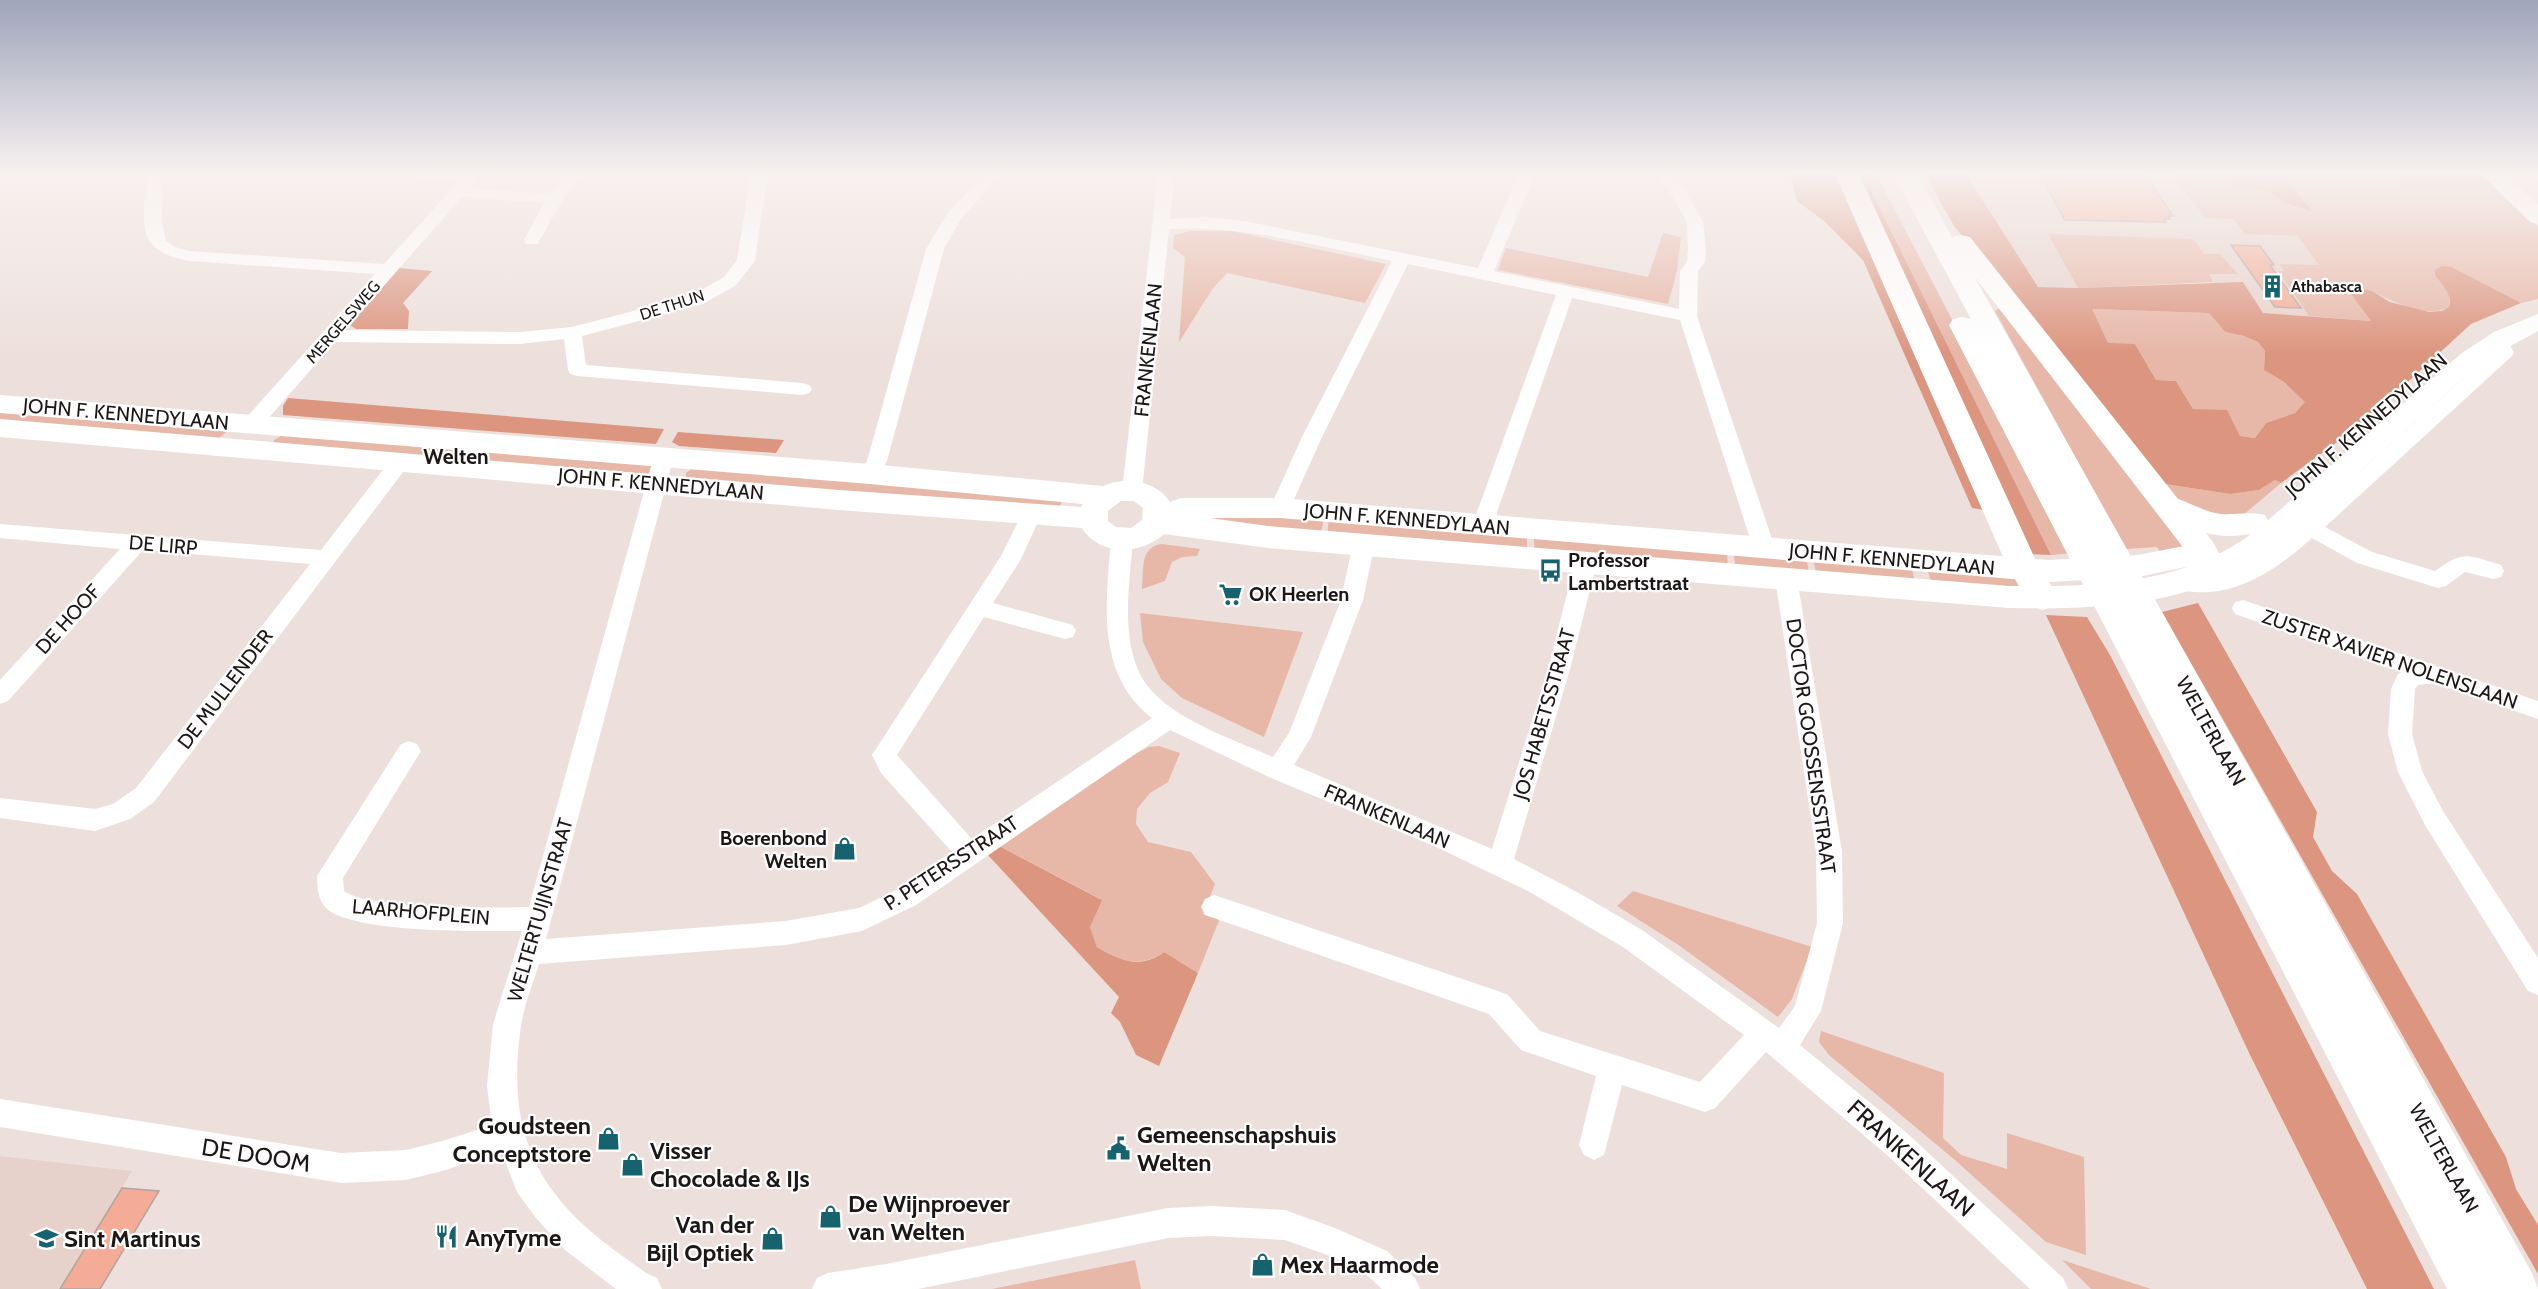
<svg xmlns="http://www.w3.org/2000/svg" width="2538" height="1289" font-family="Cabin,sans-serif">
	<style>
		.built { fill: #e7d2cb }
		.green { fill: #e7b7a8 }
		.forest { fill: #dc9680; fill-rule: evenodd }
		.building { fill: #f4ac96; stroke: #b2a5a1; stroke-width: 1.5 }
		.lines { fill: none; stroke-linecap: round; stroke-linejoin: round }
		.street { fill: #fff; fill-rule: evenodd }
		.secondary { fill: #fff; fill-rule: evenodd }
		.primary { fill: #fff; fill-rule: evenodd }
		.labels { text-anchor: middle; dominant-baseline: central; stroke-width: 4.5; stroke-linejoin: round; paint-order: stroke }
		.far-poi-label { font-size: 16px; font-weight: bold; fill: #1d1817; stroke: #fff; text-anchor: start }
		.far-street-label { font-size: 16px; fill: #1d1817; stroke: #fff }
		.street-label { font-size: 20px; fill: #1d1817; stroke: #fff }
		.poi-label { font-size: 20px; font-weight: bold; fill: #1d1817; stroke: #fff; text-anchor: start }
		.neighbourhood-label { font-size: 21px; font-weight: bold; fill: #1d1817; stroke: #fff }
		.near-poi-label { font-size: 24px; font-weight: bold; fill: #1d1817; stroke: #fff; text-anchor: start }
		.near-street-label { font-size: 24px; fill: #1d1817; stroke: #fff }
	</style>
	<rect width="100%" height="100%" fill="#ede0dc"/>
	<g class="built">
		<polygon points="1966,174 2337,174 2372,321 2263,313 2213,282 2078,288 2038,287"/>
		<polygon points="0,1156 132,1171 61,1289 0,1289"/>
	</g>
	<g class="green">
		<polygon points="1863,174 1876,174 2074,553 2051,555"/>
		<path d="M2211 174 2216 180 2229 184 2270 192 2288 204 2311 210 2281 174H2392L2404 186H2496L2538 226V299L2521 303 2452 267 2449 307C2425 320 2394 301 2373 292 2365 288 2354 287 2345 285L2372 321 2309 316 2278 271H2284L2279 264 2319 265 2298 236 2245 234 2234 219 2205 218 2173 175Z"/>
		<polygon points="1191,231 1232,231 1386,264 1365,303 1227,273 1213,288 1179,342 1185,257 1173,248 1174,235"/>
		<polygon points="1663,233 1681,237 1677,271 1668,304 1498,270 1506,248 1648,277"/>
		<polygon points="2048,234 2193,239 2204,254 2220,254 2238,274 2209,274 2213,282 2078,288"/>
		<polygon points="2000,308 2190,543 2164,558 2157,547 2126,549 1995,311"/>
		<polygon points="2091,309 2209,313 2225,332 2244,336 2258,342 2265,351 2264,370 2284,382 2306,402 2295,413 2266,423 2255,438 2240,436 2227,411 2193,409 2176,381 2156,380 2135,344 2108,344"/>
		<polygon points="0,410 222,428 226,432 217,440 0,425"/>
		<polygon points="281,436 649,463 654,467 649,476 273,446 274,440"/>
		<polygon points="692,468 1063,497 1058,513 686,479 686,473"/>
		<polygon points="2275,480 2281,483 2242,516 2230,521 2185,509 2165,484 2230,494 2259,490"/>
		<polygon points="1194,513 1324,516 1321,536 1240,530"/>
		<polygon points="1329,517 1527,532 1527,553 1327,537"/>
		<polygon points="1534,533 1727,550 1728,570 1534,554"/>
		<path d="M1162 544 1200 549 1197 556 1182 557 1172 562 1165 581 1142 589C1144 570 1139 547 1162 544Z"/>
		<polygon points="1733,550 1806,557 1810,577 1736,570"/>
		<polygon points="1813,557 1911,564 1916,586 1817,578"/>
		<polygon points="1926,566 2014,577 2019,588 1933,587"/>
		<polygon points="1140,613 1303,632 1264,737 1182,698 1161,679 1143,642"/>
		<path d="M1159 746 1180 753 1168 782 1150 793 1137 809 1136 824 1148 842 1191 852 1215 884 1203 914 1220 918 1198 973 1164 952C1139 969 1119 960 1097 947L1090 927 1101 899 999 846 1135 754 1149 747Z"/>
		<polygon points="1633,891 1812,947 1792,999 1778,1017 1677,944 1617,906"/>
		<polygon points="1821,1031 1944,1073 1943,1138 1961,1155 2007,1169 2007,1133 2084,1157 2086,1255 2046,1242 1955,1160 1829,1055 1819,1042"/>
		<polygon points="1135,1260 1141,1289 992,1289"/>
		<polygon points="2062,1260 2151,1289 2091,1289"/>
	</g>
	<g class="forest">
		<polygon points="1790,174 1840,174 1984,510 1972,508 1863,260 1824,221 1797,201"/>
		<polygon points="1856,174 1863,174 2051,555 2029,554"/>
		<path d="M1925 174H1966L2038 287 2078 288 2243 282 2263 313 2371 321 2344 284 2372 291 2390 302 2429 312 2442 311 2449 307C2453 294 2442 285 2435 275V270L2442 266 2452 267 2521 303 2471 324 2362 424 2281 483 2275 480 2259 490 2230 494 2165 484 1954 226ZM2092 309 2209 313 2225 332 2244 336 2258 342 2265 351 2264 370 2284 382 2305 402 2295 413 2266 423 2255 438 2240 436 2227 410 2193 409 2176 381 2156 380 2135 344 2108 343Z"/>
		<polygon points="2211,174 2281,174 2312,211 2288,204 2270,192 2229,184 2216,179"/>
		<polygon points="2392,174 2484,174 2496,186 2403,186"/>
		<polygon points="399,268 432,271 403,303 409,311 408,329 356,329 350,325"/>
		<polygon points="288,398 664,429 656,444 283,415 283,406"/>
		<polygon points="678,432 784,440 776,453 679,446 672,442"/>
		<polygon points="2198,603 2317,812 2313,837 2332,871 2357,894 2506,1157 2516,1189 2538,1225 2538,1274 2162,612"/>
		<polygon points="2046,615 2087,617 2110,655 2434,1289 2367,1289 2250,1055"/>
		<path d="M999 846 1102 900 1090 927 1097 947C1119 960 1140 970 1164 952L1198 973 1159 1066 1136 1055 1120 1022 1111 1013 1119 997 987 854Z"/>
	</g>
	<g class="building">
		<polygon points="2039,174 2145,174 2173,216 2168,216 2170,219 2164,219 2166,222 2065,220"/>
		<polygon points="2231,245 2260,246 2274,265 2270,265 2301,308 2275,307"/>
		<polygon points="122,1188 159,1191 100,1289 60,1289"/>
	</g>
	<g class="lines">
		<g class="street">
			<path d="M146 174H162V222L166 241 175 247 189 251 384 264 459 181 420 179 412 174H482L470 188 550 194 565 174H581L563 199 540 240 538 244H526L524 240 544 203 462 197 345 330 520 332 572 327 691 296 724 277 737 260 751 174H767L755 261 736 285 703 304 582 336 586 365 802 383 809 385 812 389 809 393 802 395 577 376 570 374 568 370 564 339 520 344 335 342 259 429 252 430 245 429 242 424 245 419 375 274 189 261C132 250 145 222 146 174Z"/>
			<polygon points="984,174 1001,174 960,220 944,249 887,461 877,479 870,481 863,479 860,474 867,461 926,249 947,214"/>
			<path d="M1158 174H1174L1170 219 1207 217 1244 221 1478 268 1519 174H1535L1494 271 1679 309 1680 271 1687 262 1688 250 1687 222 1671 194 1655 174H1672L1686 192 1703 222 1706 250 1705 262 1698 271 1697 316 1775 548 1771 553 1764 556 1757 553 1753 548 1680 320 1572 298 1497 512 1496 526 1493 531 1486 533 1479 531 1476 526 1477 512 1556 295 1408 264 1322 437 1290 508 1287 513 1280 515 1273 513 1270 508 1302 437 1392 261C1318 246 1245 225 1169 229L1142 491 1139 496 1132 498 1125 496 1122 491Z"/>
			<path d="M2495 335C2504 338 2509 344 2514 352L2512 356 2325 527 2372 552 2435 571C2465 550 2467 555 2501 565L2504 571 2501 577 2493 579 2465 572 2446 586 2438 588 2357 563 2312 538C2273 573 2226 604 2171 588L2168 582 2171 576 2179 574 2201 577 2223 575 2261 556 2292 532 2494 351 2486 341 2489 337Z"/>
			<path d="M663 452 670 454 673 459 546 939 786 921 859 908 898 889 952 852 881 773 872 755 1001 556 1024 510 1031 508 1038 510 1041 515 1021 559 993 603 1073 625 1076 631 1073 637 1065 639 984 617 897 755 972 839 1152 718C1095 674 1106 602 1111 539L1115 534 1122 531 1129 534 1133 539C1130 582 1120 636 1141 676 1163 717 1233 739 1273 757L1289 733 1341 600 1353 543 1357 538 1364 535 1371 538 1375 543 1363 600 1311 737 1294 765 1492 849 1548 669 1575 562 1578 557 1586 554 1594 557 1597 562 1570 669 1514 859 1577 892 1642 930 1779 1028 1795 1006 1817 923 1816 852 1775 578 1778 572 1786 570 1794 572 1797 578 1842 852 1843 923 1821 1011 1800 1045 1908 1134 2063 1278 2068 1289H2030L1887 1155 1766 1052 1715 1108 1705 1112 1622 1085 1604 1155 1594 1160 1584 1155 1579 1145 1596 1076 1521 1050 1489 1014 1205 915 1201 907 1205 899 1214 895 1498 991 1508 995 1540 1031 1700 1082 1744 1035 1623 947 1528 891 1434 846 1269 777 1170 730 916 905 862 931 786 945 539 964C533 984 524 1005 521 1026 509 1108 523 1172 588 1229 606 1245 627 1259 646 1273L657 1278 662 1289H616L565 1250 536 1218 517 1192 501 1150 446 1170 406 1180 341 1183 0 1127V1099L341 1153 406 1150 446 1140 492 1125 487 1086 493 1024 522 931C484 931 350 934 325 907 318 898 317 887 317 876L401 744 409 741 417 744 421 751 343 878 344 891C369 910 493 908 529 907L653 459 656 454Z"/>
			<polygon points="399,456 406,458 409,463 406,468 154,802 130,819 95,831 0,818 0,798 95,809 113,804 136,788 310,564 143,550 8,701 0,704 0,680 120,549 0,538 0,524 321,550 392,458"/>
			<polygon points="2243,600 2538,701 2538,719 2435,683 2418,685 2415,689 2412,734 2422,771 2443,811 2538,958 2538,995 2528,991 2425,825 2398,772 2388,734 2391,689 2398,674 2402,672 2235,614 2232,608 2235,602"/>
			<polygon points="1211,1206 1285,1210 1335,1228 1387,1251 1415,1278 1420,1289 1382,1289 1365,1273 1330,1256 1285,1240 1211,1236 1168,1238 918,1289 812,1289 817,1278 828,1273 886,1264 1168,1208"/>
		</g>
		<g class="secondary">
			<polygon points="2481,174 2505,174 2538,204 2538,224 2530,222"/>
			<path d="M2538 314V331L2496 354 2465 377 2281 542C2207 606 2102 610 2009 608L1268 548 1164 534C1142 555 1098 556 1082 528L839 510 0 437V419L839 490 1081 507 1083 504 870 484 0 413V395L870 464 1103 486C1126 476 1157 481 1170 502L1181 498H1280L2049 560 2138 555 2189 545 2200 548 2204 556 2200 564 2138 577 2049 582 1280 518H1210L1268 526 2009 586C2096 587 2190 585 2260 527L2462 353 2494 332ZM1121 501H1134L1143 508 1142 520 1131 528 1116 527 1108 521V511Z"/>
		</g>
		<g class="primary">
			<polygon points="1835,174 1859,174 2037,563 2059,598 2054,606 2043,610 2032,606 2007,566"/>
			<path d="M1893 174H1917L1952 237 1961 235 1970 237 2178 499C2193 504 2205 512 2221 514 2236 515 2250 511 2265 515L2269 523 2265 531C2245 536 2226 538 2206 533 2217 547 2228 564 2218 581L2207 585 2196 581 2191 573 2189 555 1974 276 2532 1273 2538 1289H2447L1949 325 1953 319 1962 317 1971 319Z"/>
		</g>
	</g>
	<linearGradient id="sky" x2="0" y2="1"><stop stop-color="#a0a5bc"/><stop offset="0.49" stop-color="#f7f1ef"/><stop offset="1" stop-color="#f7f1ef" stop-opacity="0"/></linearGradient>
	<rect width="2538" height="354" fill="url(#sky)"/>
	<defs>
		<symbol id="building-bare" viewBox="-9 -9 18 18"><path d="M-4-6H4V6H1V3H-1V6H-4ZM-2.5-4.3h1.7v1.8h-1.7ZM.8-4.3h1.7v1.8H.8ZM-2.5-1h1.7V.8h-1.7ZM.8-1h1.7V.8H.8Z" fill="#17626f" stroke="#fff" stroke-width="2.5" paint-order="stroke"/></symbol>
		<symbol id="bus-bare" viewBox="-9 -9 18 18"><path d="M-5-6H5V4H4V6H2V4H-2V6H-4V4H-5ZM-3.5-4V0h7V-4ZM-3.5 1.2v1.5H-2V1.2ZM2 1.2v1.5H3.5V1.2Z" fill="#17626f" stroke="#fff" stroke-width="2.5" paint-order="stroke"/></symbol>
		<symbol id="supermarket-bare" viewBox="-9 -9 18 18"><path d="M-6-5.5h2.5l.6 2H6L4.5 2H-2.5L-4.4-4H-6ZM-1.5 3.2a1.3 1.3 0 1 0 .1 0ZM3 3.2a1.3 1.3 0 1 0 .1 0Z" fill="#17626f" stroke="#fff" stroke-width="2.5" paint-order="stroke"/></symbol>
		<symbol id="shop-bare" viewBox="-9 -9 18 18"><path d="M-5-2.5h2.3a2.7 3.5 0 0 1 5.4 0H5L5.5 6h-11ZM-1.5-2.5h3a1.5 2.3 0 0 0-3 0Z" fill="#17626f" stroke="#fff" stroke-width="2.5" paint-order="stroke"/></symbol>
		<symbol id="civic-bare" viewBox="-9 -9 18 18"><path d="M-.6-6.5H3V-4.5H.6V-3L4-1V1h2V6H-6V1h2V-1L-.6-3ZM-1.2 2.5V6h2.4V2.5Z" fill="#17626f" stroke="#fff" stroke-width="2.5" paint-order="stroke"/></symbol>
		<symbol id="restaurant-bare" viewBox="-9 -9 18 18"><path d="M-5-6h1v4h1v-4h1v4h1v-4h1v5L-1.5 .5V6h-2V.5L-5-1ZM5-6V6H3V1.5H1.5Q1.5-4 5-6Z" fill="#17626f" stroke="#fff" stroke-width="2.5" paint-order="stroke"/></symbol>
		<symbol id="school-bare" viewBox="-9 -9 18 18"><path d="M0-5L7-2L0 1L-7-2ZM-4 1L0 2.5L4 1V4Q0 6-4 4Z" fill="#17626f" stroke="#fff" stroke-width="2.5" paint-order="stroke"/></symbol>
	</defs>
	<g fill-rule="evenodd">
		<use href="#building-bare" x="2256" y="270" width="33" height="33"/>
		<use href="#bus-bare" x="1534" y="554" width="33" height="33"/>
		<use href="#supermarket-bare" x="1214" y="578" width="33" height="33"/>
		<use href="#shop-bare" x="828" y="832" width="33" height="33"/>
		<use href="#shop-bare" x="592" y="1122" width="33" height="33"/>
		<use href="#civic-bare" x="1102" y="1132" width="33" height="33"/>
		<use href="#shop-bare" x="616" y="1148" width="33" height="33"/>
		<use href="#shop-bare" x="814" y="1200" width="33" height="33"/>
		<use href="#restaurant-bare" x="430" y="1220" width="33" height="33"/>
		<use href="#school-bare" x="30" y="1222" width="33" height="33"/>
		<use href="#shop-bare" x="756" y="1222" width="33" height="33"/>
		<use href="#shop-bare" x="1246" y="1248" width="33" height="33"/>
	</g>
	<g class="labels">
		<g class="far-poi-label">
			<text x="2291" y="286">Athabasca</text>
		</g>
		<g class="far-street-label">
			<text transform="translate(672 305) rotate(-18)">DE THUN</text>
			<text transform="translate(343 322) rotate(-49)">MERGELSWEG</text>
		</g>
		<g class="street-label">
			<text transform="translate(1148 350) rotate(-84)">FRANKENLAAN</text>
			<text transform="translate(126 414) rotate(5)">JOHN F. KENNEDYLAAN</text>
			<text transform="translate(2366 425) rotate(-41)">JOHN F. KENNEDYLAAN</text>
			<text transform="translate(661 484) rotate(5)">JOHN F. KENNEDYLAAN</text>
			<text transform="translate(1407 519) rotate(5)">JOHN F. KENNEDYLAAN</text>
			<text transform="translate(163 545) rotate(5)">DE LIRP</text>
			<text transform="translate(1892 559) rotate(5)">JOHN F. KENNEDYLAAN</text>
			<text transform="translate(68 619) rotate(-48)">DE HOOF</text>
			<text transform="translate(2390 659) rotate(19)">ZUSTER XAVIER NOLENSLAAN</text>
			<text transform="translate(225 689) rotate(-53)">DE MULLENDER</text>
			<text transform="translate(1544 714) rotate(-74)">JOS HABETSSTRAAT</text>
			<text transform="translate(2211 731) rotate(61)">WELTERLAAN</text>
			<text transform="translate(1811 746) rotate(82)">DOCTOR GOOSSENSSTRAAT</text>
			<text transform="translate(1387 816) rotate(23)">FRANKENLAAN</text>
			<text transform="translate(951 863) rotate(-33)">P. PETERSSTRAAT</text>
			<text transform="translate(540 910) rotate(-74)">WELTERTUIJNSTRAAT</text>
			<text transform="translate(421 912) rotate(5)">LAARHOFPLEIN</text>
			<text transform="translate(2444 1158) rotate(61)">WELTERLAAN</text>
		</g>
		<g class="poi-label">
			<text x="1568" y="560">Professor<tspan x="1568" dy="23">Lambertstraat</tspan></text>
			<text x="1249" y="594">OK Heerlen</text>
			<text x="827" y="838" text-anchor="end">Boerenbond<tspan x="827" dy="23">Welten</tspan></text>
		</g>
		<g class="neighbourhood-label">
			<text x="456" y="456">Welten</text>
		</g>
		<g class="near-poi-label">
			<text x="591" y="1125" text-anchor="end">Goudsteen<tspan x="591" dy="28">Conceptstore</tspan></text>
			<text x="1137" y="1134">Gemeenschapshuis<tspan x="1137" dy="28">Welten</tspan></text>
			<text x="650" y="1150">Visser<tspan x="650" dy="28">Chocolade &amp; IJs</tspan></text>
			<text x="848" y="1203">De Wijnproever<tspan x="848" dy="28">van Welten</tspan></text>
			<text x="754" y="1224" text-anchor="end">Van der<tspan x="754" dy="28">Bijl Optiek</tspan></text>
			<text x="465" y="1237">AnyTyme</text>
			<text x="64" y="1238">Sint Martinus</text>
			<text x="1280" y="1264">Mex Haarmode</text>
		</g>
		<g class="near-street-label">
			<text transform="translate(256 1155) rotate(9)">DE DOOM</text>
			<text transform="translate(1911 1158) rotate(42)">FRANKENLAAN</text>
		</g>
	</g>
</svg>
